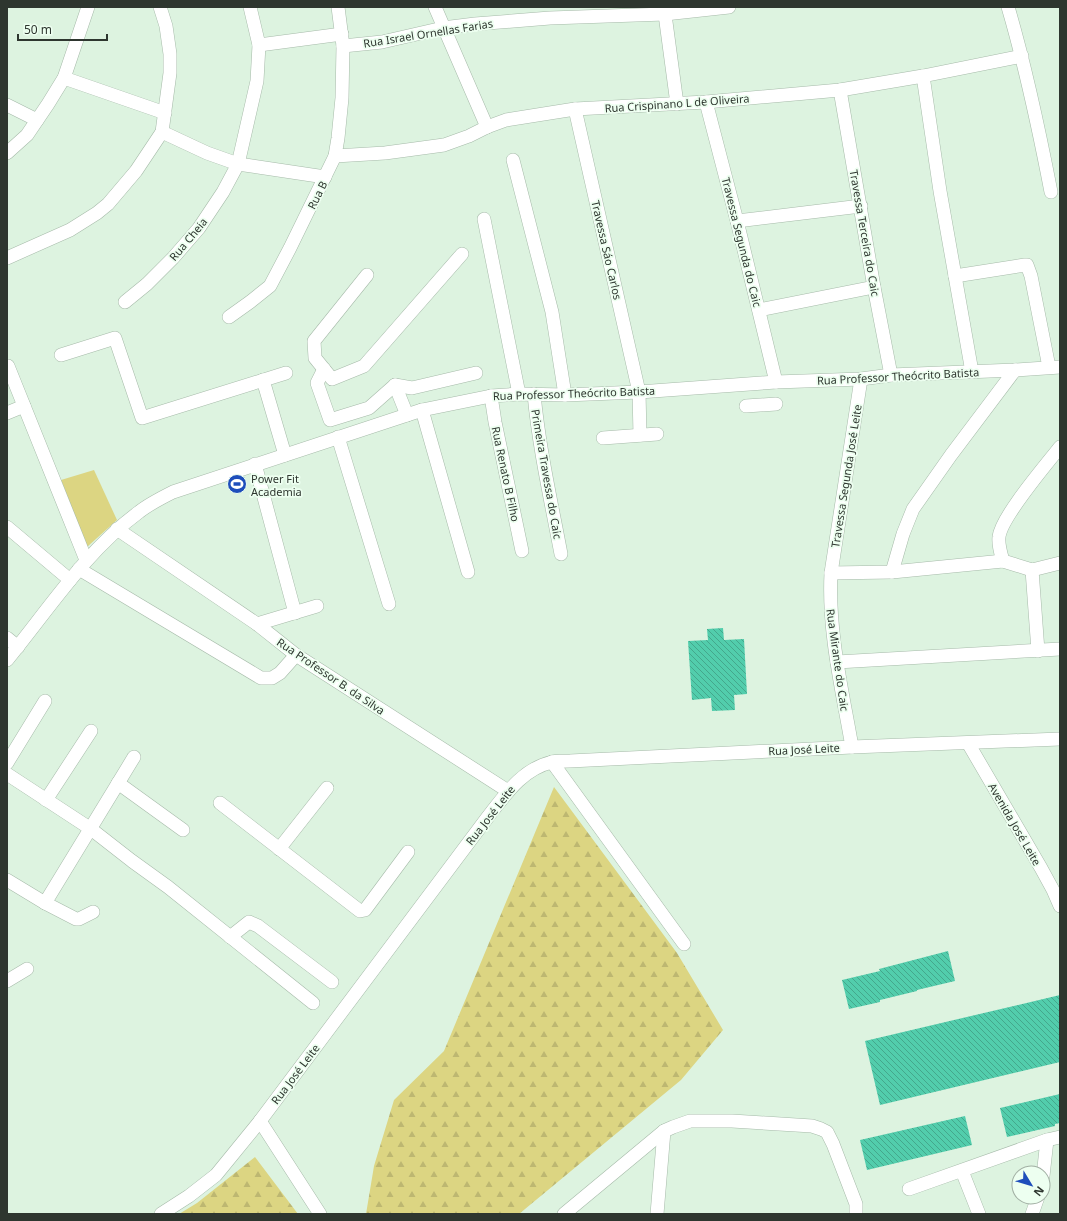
<svg xmlns="http://www.w3.org/2000/svg" width="1067" height="1221" font-family="'Noto Sans',sans-serif">
	<style>
		.grass { fill: #dcd582 }
		.forest { fill: url(#forest-firs) }
		.building { fill: url(#building-back-hatch) }
		.lines { fill: none; stroke-linecap: round; stroke-linejoin: round }
		.minor-casing { stroke: #a6baa9; stroke-width: 14 }
		.minor { stroke: #fff; stroke-width: 13 }
		.labels { text-anchor: middle; dominant-baseline: central; stroke-width: 3.5; stroke-linejoin: round; paint-order: stroke }
		.street-label { font-size: 11px; fill: #2e362f; stroke: #edfff0 }
		.poi-label { font-size: 11px; fill: #2e362f; stroke: #edfff0; text-anchor: start }
	</style>
	<defs>
		<pattern id="forest-firs" width="22" height="20" patternUnits="userSpaceOnUse"><rect width="22" height="20" fill="#dcd582"/><path d="M5 1l3.5 6h-7zM16 11l3.5 6h-7z" fill="#bdb771"/></pattern>
		<pattern id="building-back-hatch" width="6" height="6" patternUnits="userSpaceOnUse"><rect width="6" height="6" fill="#52cdac"/><path d="M-1 5l2 2M0 0l6 6M5-1l2 2" fill="none" stroke="#44a78c"/></pattern>
	</defs>
	<rect width="100%" height="100%" fill="#ddf3e0"/>
	<polygon class="grass" points="94,470 117,520 87,547 61,480"/>
	<g class="forest">
		<polygon points="554,787 677,953 723,1030 681,1080 519,1214 366,1214 374,1166 394,1100 444,1051"/>
		<polygon points="255,1157 298,1214 179,1214 197,1203"/>
	</g>
	<g class="building">
		<polygon points="723,628 724,640 744,639 747,694 734,695 735,710 712,711 711,698 692,700 688,641 708,640 707,629"/>
		<polygon points="948,951 955,981 917,990 917,991 880,1000 880,1002 849,1009 842,980 880,971 879,969"/>
		<polygon points="1060,995 1060,1062 880,1105 865,1041"/>
		<polygon points="1060,1094 1060,1123 1055,1124 1055,1126 1007,1137 1000,1108"/>
		<polygon points="965,1116 972,1145 867,1170 860,1140"/>
	</g>
	<g class="lines">
		<defs>
			<g id="minor">
				<polyline points="435,7 487,127"/>
				<polyline points="664,7 677,104"/>
				<path d="M1008 7C1026 68 1039 130 1051 192"/>
				<polyline points="259,45 342,34"/>
				<polyline points="343,46 382,42 443,28 475,24 550,18 665,14 729,7"/>
				<polyline points="923,76 940,191 972,372"/>
				<polyline points="64,78 165,113"/>
				<polyline points="840,90 874,287 891,375"/>
				<polyline points="706,102 737,221 776,382"/>
				<polyline points="7,105 37,120"/>
				<polyline points="575,109 639,392 640,435"/>
				<polyline points="162,132 207,153 238,164 325,177"/>
				<polyline points="7,153 27,135 48,104 64,78 88,7"/>
				<polyline points="335,156 385,153 444,145 469,136 487,127 506,120 575,109 706,102 840,90 923,76 1022,56"/>
				<polyline points="513,160 552,312 565,395"/>
				<polyline points="484,219 519,394"/>
				<polyline points="737,221 861,206"/>
				<polyline points="7,258 70,230 97,213 108,204 136,171 162,132 170,73 170,54 166,26 160,7"/>
				<polyline points="367,275 314,341 315,358 332,379 364,366 462,254"/>
				<polyline points="955,276 1025,265 1027,265 1031,276 1049,367"/>
				<polyline points="125,302 147,284 173,258 199,228 223,192 238,164 257,81 259,45 250,7"/>
				<polyline points="759,310 874,287"/>
				<polyline points="229,317 250,302 270,286 290,248 335,156 338,138 342,98 343,46 338,7"/>
				<polyline points="61,355 115,338 142,418 286,373"/>
				<polyline points="8,366 86,560"/>
				<polyline points="324,369 317,383 330,420 369,408 395,385 412,388 476,373"/>
				<polyline points="263,380 285,455"/>
				<polyline points="395,385 407,415"/>
				<path d="M534 394C539 448 551 501 561 554"/>
				<polyline points="491,396 495,422 522,551"/>
				<polyline points="746,406 776,404"/>
				<polyline points="422,410 468,572"/>
				<polyline points="7,413 24,406"/>
				<polyline points="338,437 389,604"/>
				<polyline points="603,438 657,434"/>
				<polyline points="255,464 295,613"/>
				<polyline points="7,527 70,580"/>
				<polyline points="117,529 257,624 296,655 508,791"/>
				<path d="M1003 561C1001 554 998 545 999 537 1001 517 1046 465 1060 447"/>
				<polyline points="79,569 261,678 272,678 280,673 296,655"/>
				<polyline points="1032,570 1038,651"/>
				<polyline points="892,572 903,534 913,509 951,455 1015,370"/>
				<polyline points="831,573 892,572 1003,561 1032,570 1060,563"/>
				<polyline points="257,624 317,606"/>
				<polyline points="7,638 18,647"/>
				<path d="M7 660C49 609 85 552 139 512 149 504 161 498 173 492L422 410 491 396 519 394 565 395 639 392 776 382 861 379 891 375 1015 370 1060 367"/>
				<polyline points="837,662 1060,649"/>
				<polyline points="968,743 1041,868 1053,890 1060,906"/>
				<path d="M852 747C842 689 828 632 831 573L861 379"/>
				<polyline points="552,762 684,944"/>
				<polyline points="7,763 45,701"/>
				<polyline points="7,774 91,829 132,861 168,887 313,1003"/>
				<polyline points="118,783 183,830"/>
				<polyline points="46,800 91,731"/>
				<polyline points="220,803 360,911 365,910 408,852"/>
				<polyline points="279,849 327,788"/>
				<polyline points="7,880 45,903 76,919 79,919 93,912"/>
				<polyline points="45,903 134,757"/>
				<polyline points="230,937 249,922 258,926 332,982"/>
				<polyline points="7,981 27,969"/>
				<polyline points="260,1121 320,1214"/>
				<polyline points="962,1171 979,1214"/>
				<polyline points="1043,1176 1047,1140"/>
				<polyline points="909,1189 1047,1140 1060,1137"/>
				<path d="M161 1214 189 1196 216 1175 260 1121 487 818C505 795 522 769 552 762 558 761 564 761 570 761L852 747 1060 739"/>
				<polyline points="564,1214 664,1131 673,1127 690,1121 732,1121 812,1126 821,1129 827,1132 833,1144 856,1204 856,1214"/>
				<polyline points="657,1214 664,1131"/>
				<polyline points="1032,1214 1038,1197"/>
			</g>
		</defs>
		<use href="#minor" class="minor-casing"/>
		<use href="#minor" class="minor"/>
	</g>
	<defs>
		<symbol id="stadium-disc" viewBox="-11 -11 22 22"><circle r="9.5" fill="#1e4ebb" stroke="#edfff0"/><path d="M0-5a6.5 5 0 1 0 0 10a6.5 5 0 1 0 0-10ZM-3.5-1.8h7v3.6h-7Z" fill="#fff"/></symbol>
	</defs>
	<g fill-rule="evenodd">
		<use href="#stadium-disc" x="226" y="473" width="22" height="22"/>
	</g>
	<g class="labels">
		<g class="street-label">
			<text transform="translate(428 33) rotate(-9)">Rua Israel Ornellas Farias</text>
			<text transform="translate(677 103) rotate(-4)">Rua Crispinano L de Oliveira</text>
			<text transform="translate(317 195) rotate(-64)">Rua B</text>
			<text transform="translate(865 233) rotate(80)">Travessa Terceira do Caic</text>
			<text transform="translate(188 239) rotate(-50)">Rua Cheia</text>
			<text transform="translate(742 242) rotate(76)">Travessa Segunda do Caic</text>
			<text transform="translate(607 250) rotate(77)">Travessa Sáo Carlos</text>
			<text transform="translate(898 376) rotate(-3)">Rua Professor Theócrito Batista</text>
			<text transform="translate(574 393) rotate(-2)">Rua Professor Theócrito Batista</text>
			<text transform="translate(506 474) rotate(78)">Rua Renato B Filho</text>
			<text transform="translate(547 474) rotate(80)">Primeira Travessa do Caic</text>
			<text transform="translate(846 476) rotate(-81)">Travessa Segunda José Leite</text>
			<text transform="translate(838 660) rotate(82)">Rua Mirante do Caic</text>
			<text transform="translate(331 676) rotate(34)">Rua Professor B. da Silva</text>
			<text transform="translate(804 749) rotate(-3)">Rua José Leite</text>
			<text transform="translate(490 815) rotate(-52)">Rua José Leite</text>
			<text transform="translate(1015 824) rotate(60)">Avenida José Leite</text>
			<text transform="translate(295 1074) rotate(-53)">Rua José Leite</text>
		</g>
		<g class="poi-label">
			<text x="251" y="478">Power Fit<tspan x="251" dy="13">Academia</tspan></text>
		</g>
	</g>
	<rect width="1067" height="1221" fill="none" stroke="#2e362f" stroke-width="16"/>
	<g transform="translate(1031 1185) rotate(128)"><circle r="19" fill="#edfff0" stroke="#a1afa3"/>
	<path d="M0-3L7 15L0 10L-7 15Z" fill="#1e4ebb"/>
	<text y="-6" font-size="11" font-weight="bold" text-anchor="middle" fill="#2e362f">N</text>
	</g>
	<path d="M18 34v6h89v-6" fill="none" stroke="#2e362f" stroke-width="2"/>
	<text x="24" y="34" font-size="12" fill="#2e362f" stroke="#edfff0" stroke-width="3" paint-order="stroke">50 m</text>
</svg>
